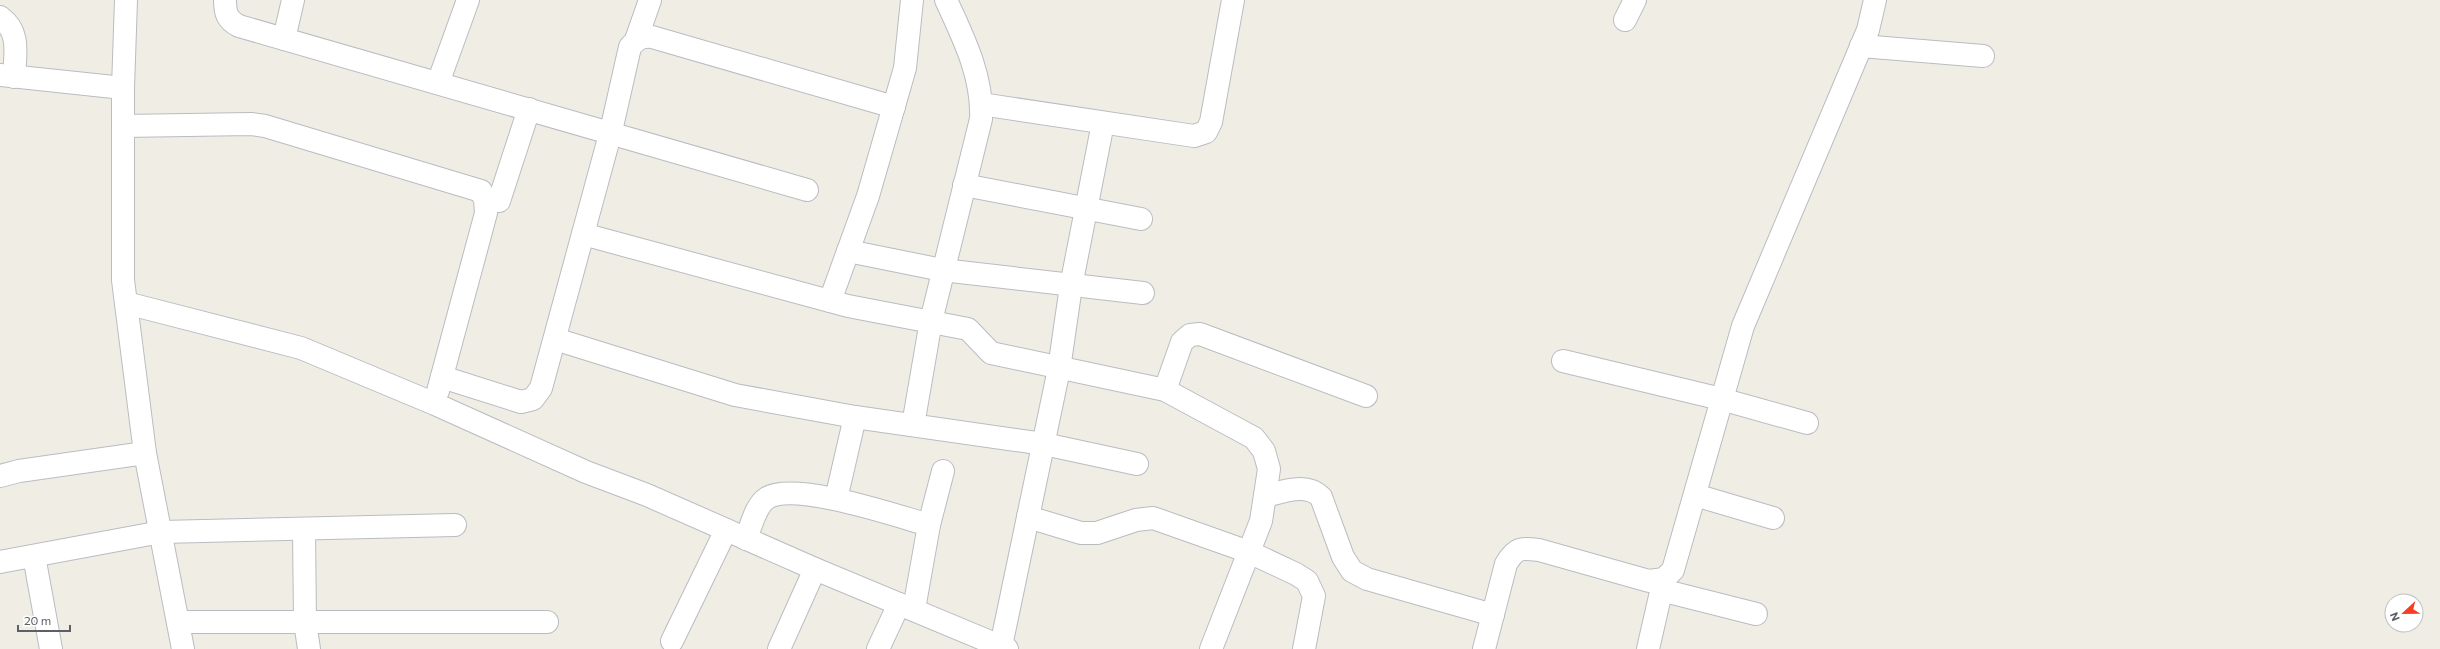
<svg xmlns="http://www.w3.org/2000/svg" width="2440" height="649" font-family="Commissioner,sans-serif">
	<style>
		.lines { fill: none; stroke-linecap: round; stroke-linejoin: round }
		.minor-casing { stroke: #b9bcc1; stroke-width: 24 }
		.minor { stroke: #fff; stroke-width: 22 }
	</style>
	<rect width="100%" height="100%" fill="#f0eee4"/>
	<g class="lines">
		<defs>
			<g id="minor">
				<polyline points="126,0 123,88 123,280 145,453 183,649"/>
				<path d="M225 0C225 13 227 20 239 26L807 190"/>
				<path d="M0 17C21 32 15 54 14 77"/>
				<polyline points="1625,20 1635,0"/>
				<polyline points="284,39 293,0"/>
				<polyline points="636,40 650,0"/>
				<polyline points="1861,46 1983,56"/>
				<polyline points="0,75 123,88"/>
				<polyline points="438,83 468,0"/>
				<polyline points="981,104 1194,136 1206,132 1211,122 1233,0"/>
				<polyline points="123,126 251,124 265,126 481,191 485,200 486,213 438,391"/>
				<polyline points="964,185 1141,219"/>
				<polyline points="499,201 529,109"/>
				<polyline points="583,234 848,306 968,329 991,353 1165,390 1254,438 1264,451 1269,469 1261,521 1211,649"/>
				<polyline points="848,251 942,270 1143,293"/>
				<polyline points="830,301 868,196 905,68 912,0"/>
				<polyline points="126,303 301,348 435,404 586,472 647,495 815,569 1007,649"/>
				<polyline points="555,339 735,395 855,417 1044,444 1137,464"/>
				<polyline points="1563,361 1721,399 1807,423"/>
				<path d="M442 377 521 402 533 399 541 388 611 131 630 47C637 39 641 36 652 37L894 107"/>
				<polyline points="1165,390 1182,342 1190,335 1200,334 1366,396"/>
				<path d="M913 425 931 321 981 119C983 76 963 37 946 0"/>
				<polyline points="0,476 19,471 145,453"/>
				<polyline points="1695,495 1773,518"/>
				<path d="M1265 496C1283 492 1306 482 1321 497L1343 557 1352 571 1367 579 1493 615"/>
				<polyline points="836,499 855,417"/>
				<polyline points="1028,517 1081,533 1097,533 1136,520 1153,518 1249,552 1296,574 1307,581 1314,596 1304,649"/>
				<polyline points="304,529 305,622 309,649"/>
				<path d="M746 539C751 527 755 506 767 498 795 481 897 516 929 525"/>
				<polyline points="34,556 51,649"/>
				<polyline points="0,562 161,532 455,525"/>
				<polyline points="1661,590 1756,614"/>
				<polyline points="914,609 929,525 943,471"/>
				<polyline points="178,622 547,622"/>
				<polyline points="672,641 726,530"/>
				<polyline points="1001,646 1059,369 1071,286 1103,123"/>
				<polyline points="779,649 815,569"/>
				<polyline points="878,649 899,604"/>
				<path d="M1484 649 1506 564C1516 547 1521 548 1539 550L1649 581 1664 579 1673 570 1743 326 1868 30 1875 0"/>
				<polyline points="1648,649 1664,579"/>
			</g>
		</defs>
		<use href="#minor" class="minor-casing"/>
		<use href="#minor" class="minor"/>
	</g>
	<g transform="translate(2404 613) rotate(248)"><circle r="19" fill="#ffffff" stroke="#bebfc2"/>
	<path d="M0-3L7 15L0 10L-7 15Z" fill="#f73e22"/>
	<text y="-6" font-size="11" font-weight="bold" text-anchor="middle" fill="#5c6066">N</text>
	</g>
	<path d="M18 625v6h52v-6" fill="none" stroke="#5c6066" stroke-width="2"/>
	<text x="24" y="625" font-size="12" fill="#5c6066" stroke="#ffffff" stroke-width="3" paint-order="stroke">20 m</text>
</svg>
